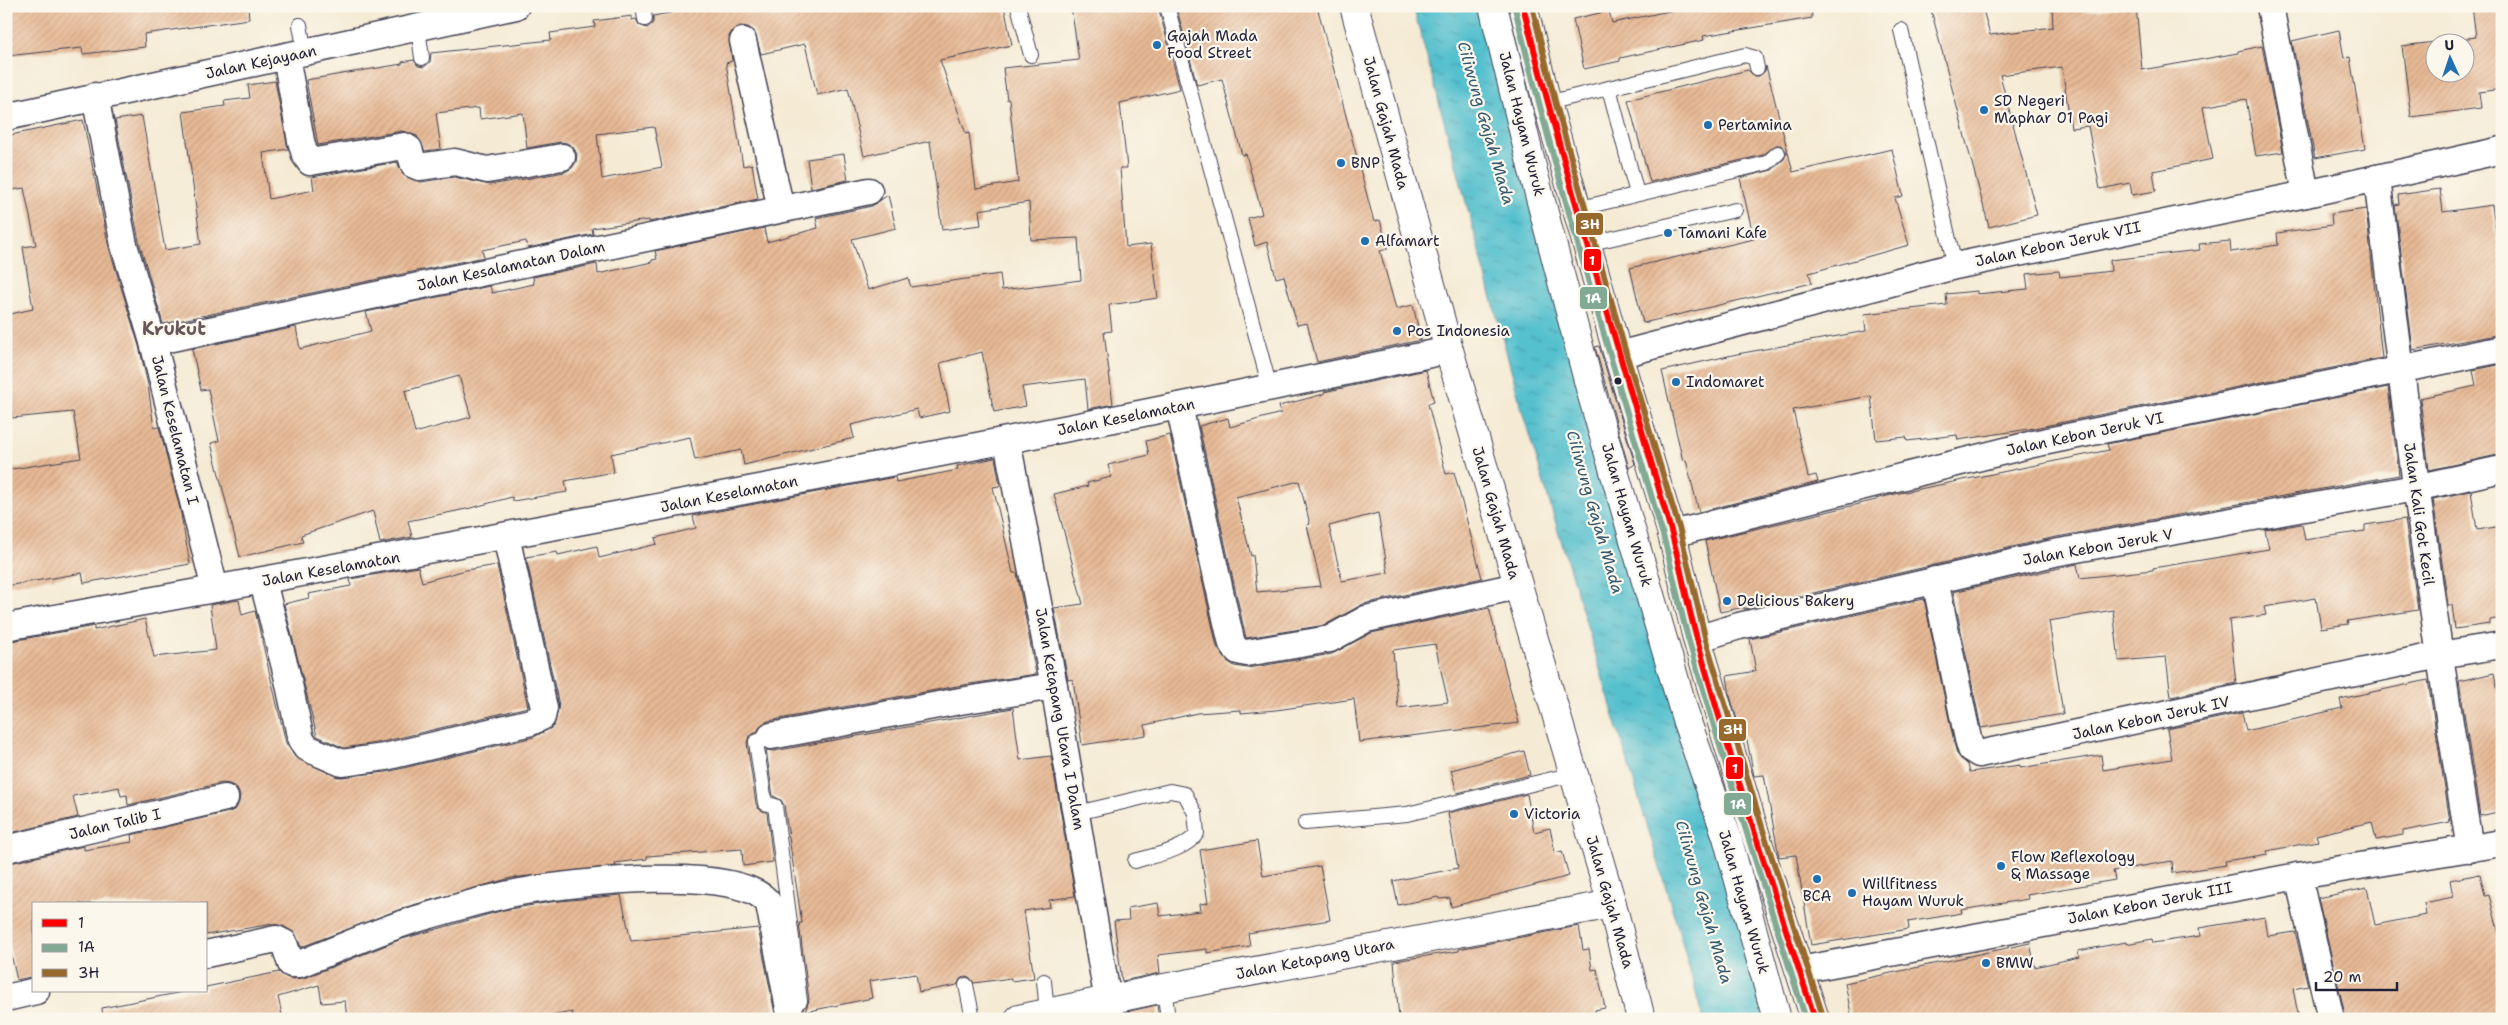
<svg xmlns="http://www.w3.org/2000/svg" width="2508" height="1025" font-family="'Shantell Sans',sans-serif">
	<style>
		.water { fill: url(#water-ripples); stroke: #3b7184 }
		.building { fill: url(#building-hatch); fill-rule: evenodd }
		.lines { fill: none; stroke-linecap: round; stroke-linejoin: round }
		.service-casing { stroke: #424052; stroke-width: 16 }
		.minor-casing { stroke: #424052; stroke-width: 29 }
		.tertiary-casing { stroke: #424052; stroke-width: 30 }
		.primary-casing { stroke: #424052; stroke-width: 30 }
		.service { stroke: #fff; stroke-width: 14 }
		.minor { stroke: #fff; stroke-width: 26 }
		.tertiary { stroke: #fff; stroke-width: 28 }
		.primary { stroke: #fff; stroke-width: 28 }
		.bus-1-casing { stroke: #fbf7ec; stroke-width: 10 }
		.bus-2-casing { stroke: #fbf7ec; stroke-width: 10 }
		.bus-3-casing { stroke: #fbf7ec; stroke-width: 10 }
		.bus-1 { stroke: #f00; stroke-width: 6 }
		.bus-2 { stroke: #82a994; stroke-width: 6 }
		.bus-3 { stroke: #97692d; stroke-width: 6 }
		.poi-dot { fill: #1f6fb2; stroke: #fbf7ec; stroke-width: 2 }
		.bus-dot { fill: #22223b; stroke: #fbf7ec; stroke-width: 2 }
		.labels { text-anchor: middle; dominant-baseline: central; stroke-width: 4.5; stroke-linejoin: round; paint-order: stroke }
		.poi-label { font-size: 15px; fill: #22223b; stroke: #fbf7ec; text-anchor: start }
		.street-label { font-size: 15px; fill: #22223b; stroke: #fbf7ec }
		.water-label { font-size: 16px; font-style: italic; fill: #34596e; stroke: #fbf7ec }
		.quarter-label { font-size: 18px; font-weight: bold; fill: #67575a; stroke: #fbf7ec }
		.line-badge { stroke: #fbf7ec; stroke-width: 2 }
		.badge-label { font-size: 14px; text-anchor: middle; font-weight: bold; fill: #fff }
	</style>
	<defs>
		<pattern id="water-ripples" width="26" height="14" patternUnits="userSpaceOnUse" patternTransform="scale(1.25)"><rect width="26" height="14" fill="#54c0ce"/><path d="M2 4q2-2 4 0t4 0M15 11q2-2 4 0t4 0" fill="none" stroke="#459ca8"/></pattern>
		<pattern id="building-hatch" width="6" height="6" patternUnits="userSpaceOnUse" patternTransform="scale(1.25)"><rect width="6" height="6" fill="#e7b995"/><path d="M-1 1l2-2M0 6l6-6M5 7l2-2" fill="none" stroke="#c69f81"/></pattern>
	</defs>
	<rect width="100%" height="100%" fill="#fbf7ec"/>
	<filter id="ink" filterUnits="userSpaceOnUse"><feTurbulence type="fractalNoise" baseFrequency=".02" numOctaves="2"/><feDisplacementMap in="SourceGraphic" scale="10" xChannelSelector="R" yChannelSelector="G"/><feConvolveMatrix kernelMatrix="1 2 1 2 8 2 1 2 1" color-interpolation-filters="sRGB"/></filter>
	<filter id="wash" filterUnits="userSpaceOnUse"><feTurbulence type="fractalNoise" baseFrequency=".0096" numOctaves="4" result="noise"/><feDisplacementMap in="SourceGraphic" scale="20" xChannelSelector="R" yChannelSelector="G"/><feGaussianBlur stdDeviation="1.12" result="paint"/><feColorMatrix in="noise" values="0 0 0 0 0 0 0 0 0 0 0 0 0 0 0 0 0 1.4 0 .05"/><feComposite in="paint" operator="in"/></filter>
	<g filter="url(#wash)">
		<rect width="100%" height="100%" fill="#f5ebd5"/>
		<polygon class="water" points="1413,6 1480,6 1767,1019 1703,1019 1681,938 1525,421"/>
		<g id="blocks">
			<g class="building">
				<polygon points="6,6 248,6 249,19 144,34 145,47 83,54 82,48 6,56"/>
				<path d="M707 6H1004L1012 45 940 60 966 134 969 133 976 189 1018 182 1009 99 1007 100 1003 68 1079 60 1071 6H1158L1180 89 1120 103 1127 168H1120L1126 247 1151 244 1158 298 1109 305 1112 331 1104 332 1113 404 1088 409 1085 379 1022 387 1026 406 994 412 982 352 940 363 950 411 919 418 917 409 851 425 854 438 744 465 741 450 695 460 690 437 611 454 614 472 565 481 567 492 513 501 512 497 471 508 408 521 412 537 380 543 373 511 301 535 303 542 240 557 211 443 219 441 208 389 201 390 192 349 296 327 300 349 371 331 366 312 490 286 492 293 534 284 533 277 597 264 598 274 652 262V260L657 259 655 251 764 228 767 242 818 228 816 218 872 206 888 195 896 228 852 239 868 290 908 278 911 287 1000 274 1002 290 1081 280 1078 238 1031 240 1029 202 979 210 981 225 942 230 930 141 864 156 848 88 817 95 805 44 761 54 754 31 748 27 740 26 733 30 729 36 732 61 726 63 743 166 752 164 758 199 649 222V220L592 228 593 234 528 248 526 241 482 250 484 257 163 324 139 241 115 120 142 116 165 250 201 244 183 112 225 106 224 101 250 98 248 85 275 81 288 149 263 153 269 199 314 190 312 177 397 162 403 175 421 182 454 177 490 185 565 172 572 168 576 162 577 154 573 147 567 143 560 142 527 148 523 113 480 119 479 108 436 113 441 149 425 151 417 136 402 131 318 145 306 80 402 64V62L414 60 418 66 424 67 430 62 431 53 551 40 550 33 595 27 594 21 632 16V20L636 19 639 25 647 28 653 23V16ZM654 127 662 167 602 179 597 134ZM459 376 471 417 415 433 405 391Z"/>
				<polygon points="1176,6 1317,6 1374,222 1380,220 1388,249 1380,251 1396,309 1413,305 1421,340 1317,362 1307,323 1297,325 1284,276 1276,278 1267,242 1255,246 1248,218 1262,214 1246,154 1242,155 1222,79 1197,85"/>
				<polygon points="1693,6 1811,6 1812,18 1703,36 1704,40 1620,58 1620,61 1584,69 1573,19 1609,11 1612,23"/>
				<polygon points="1930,6 1982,6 1990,35 2053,27 2052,6 2084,6 2084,12 2136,6 2142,70 2238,53 2238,51 2262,46 2283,152 2256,156 2246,99 2203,107 2213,159 2153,171 2156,191 2132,195 2130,183 2100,189 2088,126 2071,128 2062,67 2000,75 2037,215 1989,227"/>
				<path d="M2472 6H2502V89L2479 92 2481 108 2411 117 2402 46 2476 37ZM2436 42H2466V72H2436Z"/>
				<polygon points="2339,30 2344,58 2350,57 2365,149 2315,158 2292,41"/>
				<polygon points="1766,66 1793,172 1892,149 1903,196 1895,198 1909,245 1809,273 1812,283 1643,323 1630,268 1754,239 1740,178 1772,170 1784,159 1787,152 1781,145 1776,145 1763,155 1650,182 1628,100 1748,70 1754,76 1759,76 1765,71"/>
				<polygon points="83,120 109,248 139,346 148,385 154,428 159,427 180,509 190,564 84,583 82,573 6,586 6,470 81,458 73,412 12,418 8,377 6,377 6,315 33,309 23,247 36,245 24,188 6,191 6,136"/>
				<polygon points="844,154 848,180 811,188 807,159"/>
				<polygon points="2440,189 2443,212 2492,205 2502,275 2502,334 2413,350 2395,205 2399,204 2398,195"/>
				<polygon points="2366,209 2382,358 2029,429 1958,440 1957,435 1907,441 1906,437 1876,440 1871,396 1793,410 1808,477 1816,475 1818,482 1699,512 1686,460 1683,461 1662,371 1737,354 1866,331 1864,314 1947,305 1946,294 1977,291 1977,294 2028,289 2026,274 2059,271 2060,277 2111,271 2110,260 2200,250 2199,244 2230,241 2231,252 2278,245 2277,233 2332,225 2331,214"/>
				<polygon points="1599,346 1635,464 1629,468 1595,347"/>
				<polygon points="2499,365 2502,378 2502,454 2429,470 2420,398 2476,386 2473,370"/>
				<path d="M1426 370 1434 402 1428 404 1446 474 1454 472 1482 578 1363 604 1325 625 1246 638 1199 426 1228 418 1230 427 1281 413 1279 406 1324 394V392ZM1299 481 1310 524 1307 525 1321 586 1257 592 1253 555 1251 556 1236 497ZM1378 513 1388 573 1342 581 1329 526Z"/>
				<polygon points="2388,387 2399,475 2051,538 1744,609 1744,607 1720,612 1705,541 1876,500 1876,499 1895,494 2109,450 2107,444"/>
				<path d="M1170 435 1217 647 1227 661 1234 666 1248 668 1332 654 1371 633 1489 608 1519 723 1359 742 1354 699 1276 710 1241 713V710L1197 713 1145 725 1146 735 1082 745 1073 679 1068 680 1054 608 1083 604 1054 494 1088 486 1087 483 1111 477 1108 465 1149 455 1146 441ZM1435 644 1448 702 1398 708 1393 650Z"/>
				<polygon points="995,458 1000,486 993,487 1013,573 1017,573 1036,674 957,686 768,721 762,724 757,732 749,736 747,743 756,804 759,809 767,813 773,862 743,866 742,849 647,856 647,859 615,863 616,866 511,878 406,907 301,947 295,933 283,926 273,924 206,935 206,904 34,904 34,976 17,980 6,932 6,864 84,846 84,850 132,842 131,835 229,812 236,809 239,802 240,795 236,787 229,784 222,783 128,805 127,795 121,796 119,787 73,796 78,817 6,834 6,642 94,626 94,630 145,619 154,657 216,650 210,605 239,600 242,615 255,611 286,743 295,757 337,777 387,772 534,737 554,726 559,705 526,557 557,552 558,555 597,546 599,558 657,544 655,538 696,528 693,516 895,477 896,482 958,470 957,466"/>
				<polygon points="2471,491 2477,530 2502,526 2502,618 2490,620 2490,624 2455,629 2452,605 2448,605 2433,499"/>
				<polygon points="2405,519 2418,610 2347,621 2348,624 2321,628 2316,598 2264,607 2266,615 2229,620 2236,683 2171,697 2166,657 2119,661 2113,610 2049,621 2063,714 1981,728 1953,592 2077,564 2080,578 2153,570 2153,568 2269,549 2265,530 2302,524 2305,540 2365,531 2365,525"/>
				<polygon points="497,565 528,707 382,742 344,748 317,736 284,604 309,598 308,594 351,586 350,579 418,567 422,582 466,570"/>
				<polygon points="1924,599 1954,743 1957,754 1968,765 1970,772 2020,765 2020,768 2101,755 2103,770 2172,759 2167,729 2242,713 2246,731 2342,708 2340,699 2428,680 2450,822 2403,831 2403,835 2376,840 2372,822 2316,835 2318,841 2267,851 2268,854 2225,861 2226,865 2173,873 2172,861 2113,871 2115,880 2027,895 2028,899 1961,910 1962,913 1908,922 1909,929 1811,945 1796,855 1779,857 1764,775 1754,776 1746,735 1742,736 1730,696 1727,676 1756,671 1750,639"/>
				<polygon points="2494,673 2502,711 2502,811 2480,816 2459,681"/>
				<polygon points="1013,708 1020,760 1051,756 1075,896 1049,900 1050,907 1024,911 1034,978 1011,981 1011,978 974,983 969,977 965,976 960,979 957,985 919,992 916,974 869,981 872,998 805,1012 809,1000 799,923 802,923 784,805 781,800 773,796 766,750 774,751"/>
				<polygon points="1524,751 1530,775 1457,793 1451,770"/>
				<polygon points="1527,794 1534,832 1550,828 1555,853 1562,851 1569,876 1451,907 1450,898 1439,899 1438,897 1398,905 1393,881 1458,868 1448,813"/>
				<polygon points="1257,841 1263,876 1320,866 1330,920 1248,933 1250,946 1207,953 1207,949 1158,955 1160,973 1122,981 1114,921 1129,920 1128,908 1158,903 1160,916 1201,911 1200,904 1208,903 1200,850"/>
				<polygon points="2480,874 2485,896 2489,895 2502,946 2502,1015 2484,1019 2346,1019 2318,898 2367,888 2375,925 2426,915 2424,903 2453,897 2450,880"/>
				<polygon points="621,895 631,941 758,928 776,1019 573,1019 572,1012 535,1019 347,1019 345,1001 322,1003 319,985 278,997 283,1019 103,1019 102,1008 187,991 206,991 206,987 279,972 290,979 304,978 399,940 504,910 551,902"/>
				<polygon points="2265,917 2268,936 2295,932 2308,986 2293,989 2299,1019 1852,1019 1845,983 2030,943 2035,967 2079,957 2078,951 2126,942 2126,944 2152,939 2153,943 2200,936 2199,928"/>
				<polygon points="1579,926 1583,950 1589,949 1592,970 1597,969 1605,1008 1595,1010 1597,1019 1399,1019 1394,961 1459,951 1459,949"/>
				<polygon points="1157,1005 1159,1019 1126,1019 1125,1012"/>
			</g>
		</g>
	</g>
	<g filter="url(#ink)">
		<use href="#blocks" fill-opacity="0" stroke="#424052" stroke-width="1"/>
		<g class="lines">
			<defs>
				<g id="service">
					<polyline points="643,6 645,19"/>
					<polyline points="1018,6 1031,55"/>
					<polyline points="1167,6 1270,388"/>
					<polyline points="300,25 305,53"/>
					<polyline points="418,28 422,58"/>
					<polyline points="1901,30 1955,266"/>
					<polyline points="1609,88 1637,194"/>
					<polyline points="1547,103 1745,55 1755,58 1757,68"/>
					<polyline points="1577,209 1767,163 1778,153"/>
					<polyline points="1587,244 1735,210"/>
					<polyline points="771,736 756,742 765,803 775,806 800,1001"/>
					<path d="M1077 813 1170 791 1185 794 1195 813 1197 833C1185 851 1154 855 1135 861"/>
					<polyline points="1305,823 1407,814 1573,774"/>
					<polyline points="1044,981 1047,1012"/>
					<polyline points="966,985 973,1019"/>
					<polyline points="1164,988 1168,1019"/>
				</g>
				<g id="minor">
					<polyline points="2270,6 2306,194"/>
					<polyline points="743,41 781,209"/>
					<polyline points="286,56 301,141 305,155 310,162 404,146 409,149 414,165 419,167 455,162 487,170 562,157"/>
					<polyline points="95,96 124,245 153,342 215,589"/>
					<polyline points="6,117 516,6"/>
					<path d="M2377 178C2404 402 2433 626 2470 849"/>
					<polyline points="153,342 869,191"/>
					<polyline points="1618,355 1955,266 2306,194 2502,150"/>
					<polyline points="1179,406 1228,627 1232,644 1238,651 1246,653 1330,639 1366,619 1517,586"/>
					<polyline points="1007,441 1054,686 1111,1019"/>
					<polyline points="1672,534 2033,444 2502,349"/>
					<polyline points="1935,580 1968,739 1971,749 1979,754 2439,655 2502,645"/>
					<polyline points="263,582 287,675 301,740 307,748 342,763 385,757 531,722 542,717 544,708 506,536"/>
					<path d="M6 627C488 539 970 452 1449 350"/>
					<polyline points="1697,639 1739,626 2054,553 2415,488 2502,469"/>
					<polyline points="771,736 960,701 1054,686"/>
					<polyline points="6,849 225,798"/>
					<polyline points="2298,876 2331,1019"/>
					<path d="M206 954 276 939 284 943 291 964H299C341 948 383 928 427 916 459 907 493 896 526 891 572 883 743 862 769 904L791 1019"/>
					<polyline points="1800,970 2298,876 2502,843"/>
					<polyline points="6,998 36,991"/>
				</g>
				<polyline id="tertiary" points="1019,1019 1164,988 1612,904"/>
				<g id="primary">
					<polyline points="1354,6 1449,350 1612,904 1641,1019"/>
					<polyline points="1493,6 1533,171 1591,392 1687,722 1727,837 1777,1019"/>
					<polyline points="1523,6 1547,103 1618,355 1672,534 1697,639 1755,833 1815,1019"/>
				</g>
			</defs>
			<use href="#service" class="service-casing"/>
			<use href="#minor" class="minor-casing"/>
			<use href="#tertiary" class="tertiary-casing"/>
			<use href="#primary" class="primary-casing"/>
			<use href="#service" class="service"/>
			<use href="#minor" class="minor"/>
			<use href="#tertiary" class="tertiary"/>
			<use href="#primary" class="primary"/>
			<defs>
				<path id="bus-1" d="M1523 6C1567 183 1621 356 1671 531 1681 567 1687 604 1697 639 1732 767 1774 893 1815 1019"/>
				<path id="bus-2" d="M1515 8C1558 184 1611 358 1662 532 1673 569 1679 608 1690 645 1726 770 1766 895 1806 1019"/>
				<polyline id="bus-3" points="1532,6 1555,101 1626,353 1680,531 1705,637 1763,830 1823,1016"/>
			</defs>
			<use href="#bus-1" class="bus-1-casing"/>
			<use href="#bus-2" class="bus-2-casing"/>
			<use href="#bus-3" class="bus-3-casing"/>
			<use href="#bus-1" class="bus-1"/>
			<use href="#bus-2" class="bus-2"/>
			<use href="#bus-3" class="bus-3"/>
		</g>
	</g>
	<g class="poi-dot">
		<circle cx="1157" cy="45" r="5"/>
		<circle cx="1984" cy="110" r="5"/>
		<circle cx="1708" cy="125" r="5"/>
		<circle cx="1341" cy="163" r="5"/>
		<circle cx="1668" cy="233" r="5"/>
		<circle cx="1365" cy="241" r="5"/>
		<circle cx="1397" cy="331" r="5"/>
		<circle cx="1676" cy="382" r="5"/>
		<circle cx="1727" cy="601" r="5"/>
		<circle cx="1514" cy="814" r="5"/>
		<circle cx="2001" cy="866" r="5"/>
		<circle cx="1817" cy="879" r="5"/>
		<circle cx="1852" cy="893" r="5"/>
		<circle cx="1986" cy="963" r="5"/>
	</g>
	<circle class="bus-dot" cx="1618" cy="381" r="4.5"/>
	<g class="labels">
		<g class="poi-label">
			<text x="1167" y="36">Gajah Mada<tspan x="1167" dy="17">Food Street</tspan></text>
			<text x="1994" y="101">SD Negeri<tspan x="1994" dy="17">Maphar 01 Pagi</tspan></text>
			<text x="1718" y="125">Pertamina</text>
			<text x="1351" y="163">BNP</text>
			<text x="1678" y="233">Tamani Kafe</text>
			<text x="1375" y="241">Alfamart</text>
			<text x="1407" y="331">Pos Indonesia</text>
			<text x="1686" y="382">Indomaret</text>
			<text x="1737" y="601">Delicious Bakery</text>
			<text x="1524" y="814">Victoria</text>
			<text x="2011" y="857">Flow Reflexology<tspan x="2011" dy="17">&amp; Massage</tspan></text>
			<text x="1862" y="884">Willfitness<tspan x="1862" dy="17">Hayam Wuruk</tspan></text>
			<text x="1817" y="896" text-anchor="middle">BCA</text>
			<text x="1996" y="963">BMW</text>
		</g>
		<g class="street-label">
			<text transform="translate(261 62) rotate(-12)">Jalan Kejayaan</text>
			<text transform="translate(1386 123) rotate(75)">Jalan Gajah Mada</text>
			<text transform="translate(1522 124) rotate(76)">Jalan Hayam Wuruk</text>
			<text transform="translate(2058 244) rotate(-12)">Jalan Kebon Jeruk VII</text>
			<text transform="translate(511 266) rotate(-12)">Jalan Kesalamatan Dalam</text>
			<text transform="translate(1126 417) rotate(-11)">Jalan Keselamatan</text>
			<text transform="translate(175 430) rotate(76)">Jalan Keselamatan I</text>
			<text transform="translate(2085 434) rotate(-12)">Jalan Kebon Jeruk VI</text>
			<text transform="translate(729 494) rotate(-11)">Jalan Keselamatan</text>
			<text transform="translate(1496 513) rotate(74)">Jalan Gajah Mada</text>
			<text transform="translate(2419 514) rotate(82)">Jalan Kali Got Kecil</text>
			<text transform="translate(1627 515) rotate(74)">Jalan Hayam Wuruk</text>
			<text transform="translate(2098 547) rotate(-10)">Jalan Kebon Jeruk V</text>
			<text transform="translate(331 569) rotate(-10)">Jalan Keselamatan</text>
			<text transform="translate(2151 718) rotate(-12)">Jalan Kebon Jeruk IV</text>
			<text transform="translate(1060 719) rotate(80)">Jalan Ketapang Utara I Dalam</text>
			<text transform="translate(115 824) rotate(-13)">Jalan Talib I</text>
			<text transform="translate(1610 902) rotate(74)">Jalan Gajah Mada</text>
			<text transform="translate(1744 902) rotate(74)">Jalan Hayam Wuruk</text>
			<text transform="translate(2150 903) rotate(-11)">Jalan Kebon Jeruk III</text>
			<text transform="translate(1315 959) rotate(-11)">Jalan Ketapang Utara</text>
		</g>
		<g class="water-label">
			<text transform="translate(1486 123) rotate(74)">Ciliwung Gajah Mada</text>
			<text transform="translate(1595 512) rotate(74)">Ciliwung Gajah Mada</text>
			<text transform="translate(1704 902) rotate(74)">Ciliwung Gajah Mada</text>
		</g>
		<g class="quarter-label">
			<text x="174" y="329">Krukut</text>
		</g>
	</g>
	<g class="line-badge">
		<rect x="1575" y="212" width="29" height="24" rx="5" fill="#97692d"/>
		<rect x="1583" y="248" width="19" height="24" rx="5" fill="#f00"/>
		<rect x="1579" y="286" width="29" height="24" rx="5" fill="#82a994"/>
		<rect x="1718" y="718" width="29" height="24" rx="5" fill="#97692d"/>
		<rect x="1725" y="756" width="19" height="24" rx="5" fill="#f00"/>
		<rect x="1723" y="792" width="29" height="24" rx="5" fill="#82a994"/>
	</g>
	<g class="badge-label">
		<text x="1590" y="229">3H</text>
		<text x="1592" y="265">1</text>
		<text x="1593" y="303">1A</text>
		<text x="1733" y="734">3H</text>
		<text x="1735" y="773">1</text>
		<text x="1738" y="809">1A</text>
	</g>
	<rect width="2508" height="1025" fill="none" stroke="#fbf7ec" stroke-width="25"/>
	<rect x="32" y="902" width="175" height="90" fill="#fbf7ec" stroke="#a4a2a5"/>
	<rect x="42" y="919" width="25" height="8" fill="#ff0000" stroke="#a4a2a5"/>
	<text x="78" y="928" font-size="15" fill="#22223b">1</text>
	<rect x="42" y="944" width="25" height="8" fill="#82a994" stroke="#a4a2a5"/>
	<text x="78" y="952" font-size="15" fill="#22223b">1A</text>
	<rect x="42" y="969" width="25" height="8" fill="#97692d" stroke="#a4a2a5"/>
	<text x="78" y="978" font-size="15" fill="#22223b">3H</text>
	<g transform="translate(2450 58) rotate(357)"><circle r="24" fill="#fbf7ec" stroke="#a4a2a5"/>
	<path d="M0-4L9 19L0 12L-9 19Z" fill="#1f6fb2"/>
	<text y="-8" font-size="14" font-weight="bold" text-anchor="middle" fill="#22223b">U</text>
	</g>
	<path d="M2316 982v8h81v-8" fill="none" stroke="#22223b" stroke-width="2.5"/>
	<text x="2323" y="982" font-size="15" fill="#22223b" stroke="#fbf7ec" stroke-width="4" paint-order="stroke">20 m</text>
</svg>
